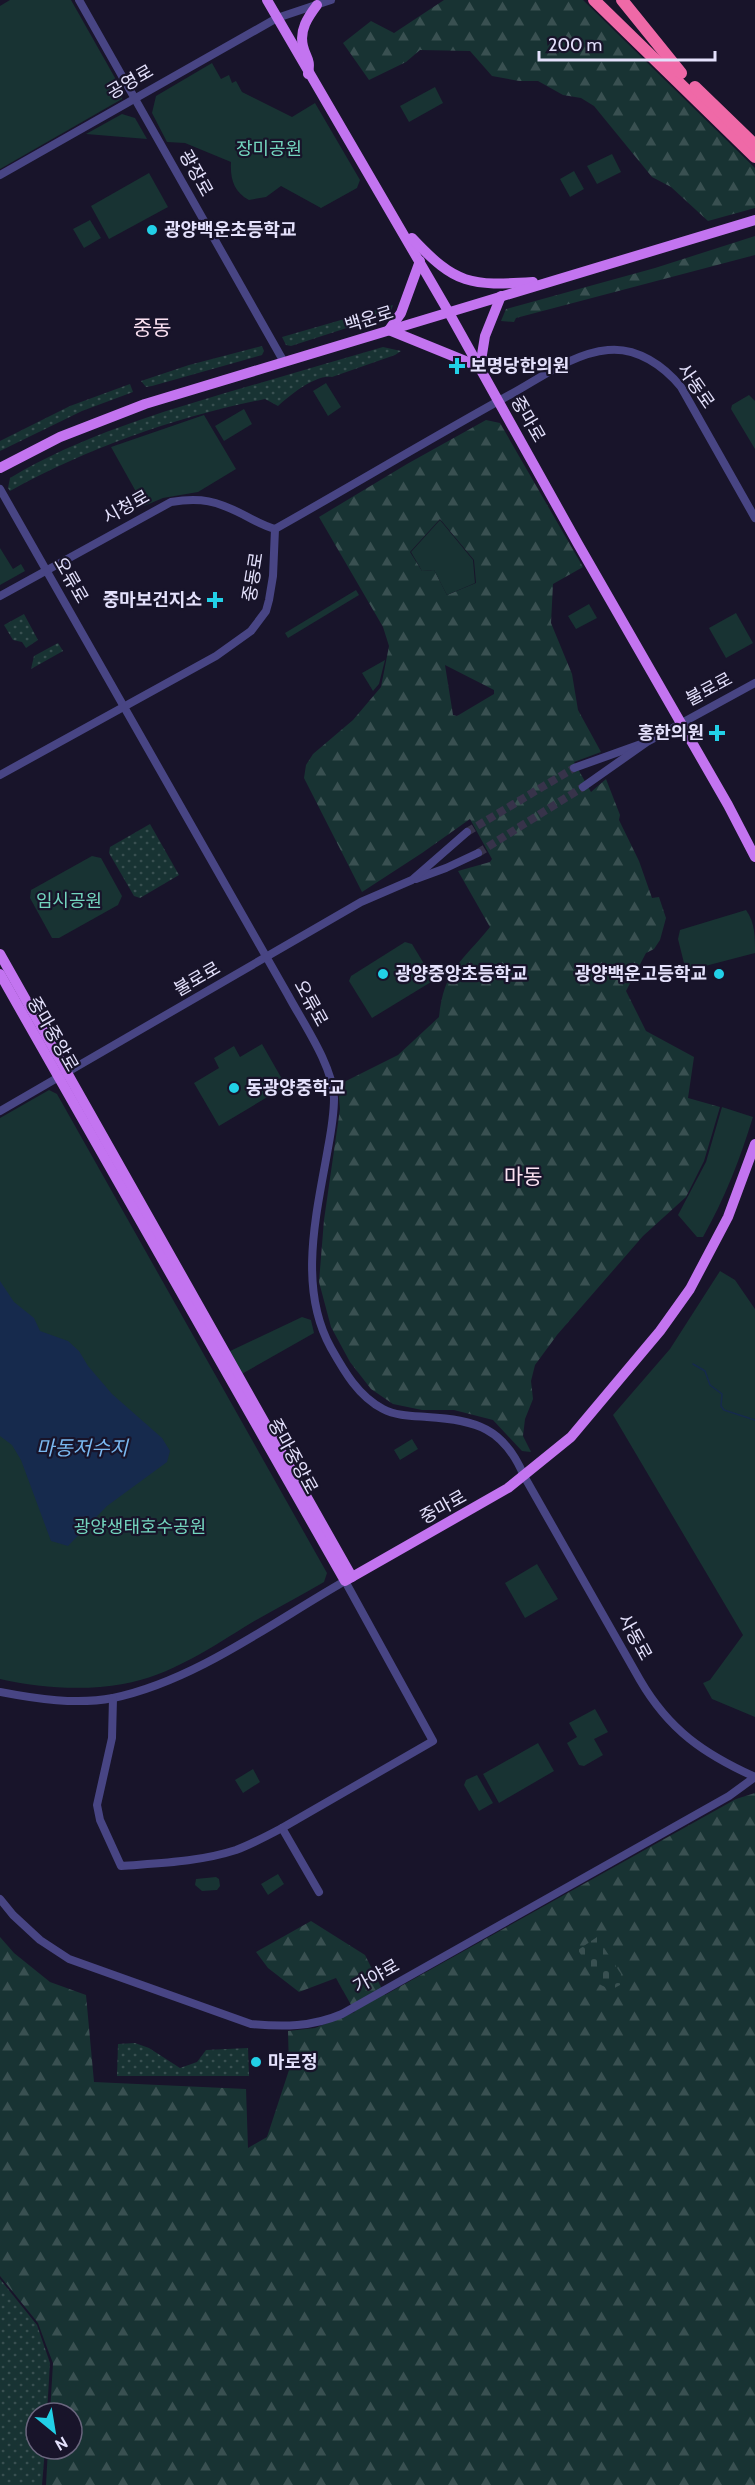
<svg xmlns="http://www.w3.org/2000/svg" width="755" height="2485" font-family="Cabin,'Noto Sans KR',sans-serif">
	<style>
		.grass { fill: url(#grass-dots) }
		.forest { fill: url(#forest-firs); fill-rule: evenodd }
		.cemetery { fill: url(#cemetery-stones) }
		.green { fill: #183333 }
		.water { fill: #162a4d }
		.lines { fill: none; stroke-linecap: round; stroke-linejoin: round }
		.stream { stroke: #162a4d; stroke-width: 1.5 }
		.minor-tunnel { stroke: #37334a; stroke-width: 8; stroke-dasharray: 8 4; stroke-linecap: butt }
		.minor { stroke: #484584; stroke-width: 8 }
		.major { stroke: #c374f0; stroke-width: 10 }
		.highway { stroke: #ef69a7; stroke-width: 12 }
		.poi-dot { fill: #22d0e7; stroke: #18142a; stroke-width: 2 }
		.labels { text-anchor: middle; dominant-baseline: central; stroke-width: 4.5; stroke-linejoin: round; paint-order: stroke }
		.street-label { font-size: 18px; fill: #e4e1fc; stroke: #18142a }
		.park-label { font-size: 18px; fill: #73d5be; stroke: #18142a }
		.poi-label { font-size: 18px; font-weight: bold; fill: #e4e1fc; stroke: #18142a; text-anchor: start }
		.water-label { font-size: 20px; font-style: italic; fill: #7ab8f0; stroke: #18142a }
		.quarter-label { font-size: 21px; fill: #fce2f2; stroke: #18142a }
	</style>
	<defs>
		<pattern id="grass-dots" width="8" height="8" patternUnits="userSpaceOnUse" patternTransform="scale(1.5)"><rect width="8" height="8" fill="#183333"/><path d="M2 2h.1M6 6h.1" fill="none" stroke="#395051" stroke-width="1.8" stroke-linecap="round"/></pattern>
		<pattern id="forest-firs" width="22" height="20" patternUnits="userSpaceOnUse" patternTransform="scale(1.5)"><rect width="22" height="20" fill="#183333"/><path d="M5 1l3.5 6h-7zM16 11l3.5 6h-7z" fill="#395051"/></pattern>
		<pattern id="cemetery-stones" width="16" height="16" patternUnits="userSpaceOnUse" patternTransform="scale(1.5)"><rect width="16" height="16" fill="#183333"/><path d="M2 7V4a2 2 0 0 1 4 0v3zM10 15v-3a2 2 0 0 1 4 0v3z" fill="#395051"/></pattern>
	</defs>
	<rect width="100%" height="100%" fill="#18142a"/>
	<g class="grass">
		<polygon points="393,305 390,314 291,346 286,345 282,337"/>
		<polygon points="262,346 264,351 262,355 152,386 146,387 141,381 189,365"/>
		<path d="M383 347 401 351 395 355 332 377C316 374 290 395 278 406L265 399C176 417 90 447 10 491L8 488 10 478C80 436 161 412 239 389 287 375 335 361 383 347Z"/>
		<polygon points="130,384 133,392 82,411 0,451 0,441 70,406"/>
		<polygon points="24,614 38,640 26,648 22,642 13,640 4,625"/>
		<polygon points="58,643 63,651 31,669 34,656"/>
		<polygon points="150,824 179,875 140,898 134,896 109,853 110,847"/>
		<polygon points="135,2043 149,2048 180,2068 197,2062 206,2050 248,2048 249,2076 117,2076 118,2044"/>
		<polygon points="0,2279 37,2325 50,2363 47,2413 36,2413 36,2449 45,2449 42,2485 0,2485"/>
	</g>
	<g class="forest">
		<polygon points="444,0 583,0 755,168 755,208 708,221 671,187 652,177 594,106 581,98 563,95 538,81 519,81 492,76 470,51 420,50 406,62 369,80 343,43 371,21 394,33"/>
		<polygon points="755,236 755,255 516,318 514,322 501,321 506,309 655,268"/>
		<path d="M486 420 500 423 583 567 553 584 551 623 572 674 578 710 601 752 574 762 591 792 606 779 620 815 619 820 639 861 652 898 659 897 666 918 660 940 654 949 646 953 626 991 646 1031 694 1057 688 1098 720 1107 704 1161 686 1197 643 1236 557 1335 535 1365 531 1381 533 1399 525 1419 523 1436 531 1452 522 1451 493 1420 454 1410H422L393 1404 371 1389 350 1362 331 1327 319 1282 324 1220 340 1109 338 1085 398 1055 439 1017C444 969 462 962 490 927L458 871 490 862 492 859 470 819 422 853 362 892 304 778 306 765 313 754 353 720 381 687 389 646 383 627 319 517 407 464ZM440 519 474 560 476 583 447 595 434 570 422 571 410 552ZM445 665 494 690V694L457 716 453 715Z"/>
		<polygon points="755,1793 755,2485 46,2485 48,2449 72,2449 72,2413 50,2413 53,2363 46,2345 38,2323 0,2276 0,1937 14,1953 50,1982 86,1995 94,2082 246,2089 248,2148 267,2137 289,2070 288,2031 315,2028 355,2012 336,1978 299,1992 268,1968 256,1952 311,1921 365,1955 385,1995 736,1799"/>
	</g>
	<polygon class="cemetery" points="597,1937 621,1974 620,1985 611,1990 599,1984 578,1950"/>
	<g class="green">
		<polygon points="10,0 71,0 123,92 122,99 0,169 0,6"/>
		<path d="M212 63 221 79 229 75 232 83 236 81 242 92 292 117 315 103 360 180 357 188 321 208 281 186 266 197 249 200C234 192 230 179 231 162L185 143 167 142 152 113 156 96Z"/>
		<polygon points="435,87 443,103 409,122 400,106"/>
		<polygon points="122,114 135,118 147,139 86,134"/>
		<polygon points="612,154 621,172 597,184 587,166"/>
		<polygon points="574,171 584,189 570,197 560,179"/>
		<polygon points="149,173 168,207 109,239 91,206"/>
		<polygon points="90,220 101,238 84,248 73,229"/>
		<polygon points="326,383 341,407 328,416 313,391"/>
		<polygon points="749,395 755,401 755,449 731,409 732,405"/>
		<polygon points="244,409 252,424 224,441 215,426"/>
		<polygon points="204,415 236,469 198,492 163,498 144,506 111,447"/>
		<polygon points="440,520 473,560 475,583 447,595 434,570 422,571 411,552"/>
		<polygon points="0,548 13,569 21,564 25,571 0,585"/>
		<polygon points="356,590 359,595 288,638 285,633"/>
		<polygon points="589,604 597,618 576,629 568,616"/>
		<polygon points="736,613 753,643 726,658 709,628"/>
		<polygon points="385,660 379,684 373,691 362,673"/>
		<polygon points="92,856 101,858 122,896 118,905 59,938 52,938 30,898 31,890"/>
		<path d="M746 910C755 922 755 937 755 953L686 971 678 939 680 930Z"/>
		<polygon points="405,942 412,944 432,977 431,982 372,1018 349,981 351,976"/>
		<polygon points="262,1044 286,1086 219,1126 194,1083 219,1068 214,1058 234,1046 240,1057"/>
		<path d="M49 1090 57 1094 327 1573 324 1582C300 1596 275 1609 251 1623 212 1647 170 1676 123 1684 84 1691 39 1688 0 1679V1118Z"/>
		<path d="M722 1107 753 1117C740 1159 725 1198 703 1237H697L678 1215 706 1162Z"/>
		<polygon points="720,1271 735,1280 755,1309 755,1717 712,1699 703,1683 710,1680 743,1635 613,1415 670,1349"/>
		<polygon points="302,1317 311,1320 314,1333 240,1375 228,1352"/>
		<polygon points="412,1439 418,1449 400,1460 394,1450"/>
		<polygon points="537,1564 558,1599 525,1618 505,1583"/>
		<polygon points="595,1709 608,1732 594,1739 603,1755 584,1766 579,1765 567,1743 577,1737 569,1723"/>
		<polygon points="538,1743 554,1771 499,1803 483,1774"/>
		<polygon points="253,1769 260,1782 243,1793 235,1780"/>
		<polygon points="477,1775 493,1803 479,1811 464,1785 466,1780"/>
		<polygon points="278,1874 284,1884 268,1895 261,1884"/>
		<polygon points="216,1877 219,1879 220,1886 217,1890 202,1891 195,1885 196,1879"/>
	</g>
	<polygon class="water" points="0,1281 14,1302 34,1318 40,1331 68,1341 79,1351 88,1366 112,1394 162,1438 170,1451 167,1462 107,1506 68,1546 51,1541 21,1460 12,1445 0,1436"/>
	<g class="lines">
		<polyline class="stream" points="693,1364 705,1371 710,1385 722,1394 721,1406 724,1410 755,1420"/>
		<g class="minor-tunnel">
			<polyline points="467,832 574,768"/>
			<polyline points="478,853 583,787"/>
		</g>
		<g class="minor">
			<polyline points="79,0 284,362"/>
			<polyline points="0,175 277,18 331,0"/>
			<path d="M0 489 288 995C303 1023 333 1066 334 1098 334 1115 331 1132 328 1148 317 1212 297 1287 331 1348 344 1371 358 1396 383 1409 396 1416 413 1416 427 1417 476 1420 504 1428 524 1476L640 1680C669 1730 704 1754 755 1777"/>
			<path d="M0 596 171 502C201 497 217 501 244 515 255 521 264 526 275 529"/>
			<polyline points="574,768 641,744"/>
			<path d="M0 775 216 656 251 631 266 611 269 600 273 576 275 529C355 484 433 437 513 393 542 377 574 353 608 350 637 347 664 366 681 387L755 518"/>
			<polyline points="583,787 647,742 755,683"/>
			<polyline points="416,879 446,868 478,853"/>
			<polyline points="0,1111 361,902 412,880 467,832"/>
			<path d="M0 1692C36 1699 77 1705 113 1698 195 1681 273 1622 345 1581L433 1741 282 1828 319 1892"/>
			<path d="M113 1698 112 1738 97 1805 100 1820 121 1866C159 1863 199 1862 236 1850 252 1844 267 1836 282 1828"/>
			<path d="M0 1899 13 1915 40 1940 69 1959 251 2024C283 2027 312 2027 342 2014L729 1796 755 1777"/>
		</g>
		<g class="major">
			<polyline points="267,0 448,311 578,544 728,805 755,857"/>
			<path d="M308 74C311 58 306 59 303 46 299 30 308 17 317 5"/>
			<path d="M412 238C456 285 470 286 533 282"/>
			<polyline points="389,330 480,367"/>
			<polyline points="389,330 401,313 420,261"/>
			<polyline points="480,367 485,336 501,296"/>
			<polyline points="0,468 60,437 145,404 755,220"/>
			<polyline points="0,954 352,1577"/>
			<polyline points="0,974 345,1581 508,1488 571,1437 660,1331 690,1289 728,1217 755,1144"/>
		</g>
		<g class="highway">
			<polyline points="594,0 755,157"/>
			<polyline points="622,0 681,73"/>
			<polyline points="695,87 755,145"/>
		</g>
	</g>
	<g class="poi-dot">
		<circle cx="152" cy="230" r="6"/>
		<path d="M454 357h6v6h6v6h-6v6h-6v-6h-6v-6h6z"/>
		<path d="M212 591h6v6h6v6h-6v6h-6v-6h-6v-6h6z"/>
		<path d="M714 724h6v6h6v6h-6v6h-6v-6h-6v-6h6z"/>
		<circle cx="383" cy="974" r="6"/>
		<circle cx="719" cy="974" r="6"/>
		<circle cx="234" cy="1088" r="6"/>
		<circle cx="256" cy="2062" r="6"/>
	</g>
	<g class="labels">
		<g class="street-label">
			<text transform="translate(130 82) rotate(-30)">공영로</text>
			<text transform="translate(196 173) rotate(61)">광장로</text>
			<text transform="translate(369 319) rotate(-17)">백운로</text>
			<text transform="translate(696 386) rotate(55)">사동로</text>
			<text transform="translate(528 419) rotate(60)">중마로</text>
			<text transform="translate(126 507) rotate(-29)">시청로</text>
			<text transform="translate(253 577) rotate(-81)">중동로</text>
			<text transform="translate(71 580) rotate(60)">오류로</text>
			<text transform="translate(709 689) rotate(-28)">불로로</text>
			<text transform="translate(197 979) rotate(-30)">불로로</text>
			<text transform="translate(311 1003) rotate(61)">오류로</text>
			<text transform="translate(53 1034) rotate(60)">중마중앙로</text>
			<text transform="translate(293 1456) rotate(61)">중마중앙로</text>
			<text transform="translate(443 1507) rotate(-29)">중마로</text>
			<text transform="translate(635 1637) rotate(61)">사동로</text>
			<text transform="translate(376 1976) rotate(-29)">가야로</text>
		</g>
		<g class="park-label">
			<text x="269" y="149">장미공원</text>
			<text x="69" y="901">임시공원</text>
			<text x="140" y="1527">광양생태호수공원</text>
		</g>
		<g class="poi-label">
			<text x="164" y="230">광양백운초등학교</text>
			<text x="470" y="366">보명당한의원</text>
			<text x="202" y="600" text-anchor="end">중마보건지소</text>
			<text x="704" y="733" text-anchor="end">홍한의원</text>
			<text x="395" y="974">광양중앙초등학교</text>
			<text x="707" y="974" text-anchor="end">광양백운고등학교</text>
			<text x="246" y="1088">동광양중학교</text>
			<text x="268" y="2062">마로정</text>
		</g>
		<g class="water-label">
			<text x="82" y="1448">마동저수지</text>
		</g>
		<g class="quarter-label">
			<text x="152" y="327">중동</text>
			<text x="523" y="1176">마동</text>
		</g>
	</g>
	<g transform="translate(54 2431) rotate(150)"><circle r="28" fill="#18142a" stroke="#6a667e" stroke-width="1.5"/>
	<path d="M0-4.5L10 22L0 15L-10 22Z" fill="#22d0e7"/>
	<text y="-9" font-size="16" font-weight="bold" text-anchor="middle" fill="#e4e1fc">N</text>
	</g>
	<path d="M539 51v9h176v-9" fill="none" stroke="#e4e1fc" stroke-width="3"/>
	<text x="548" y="51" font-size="18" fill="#e4e1fc" stroke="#18142a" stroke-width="4.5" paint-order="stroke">200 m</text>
</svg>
